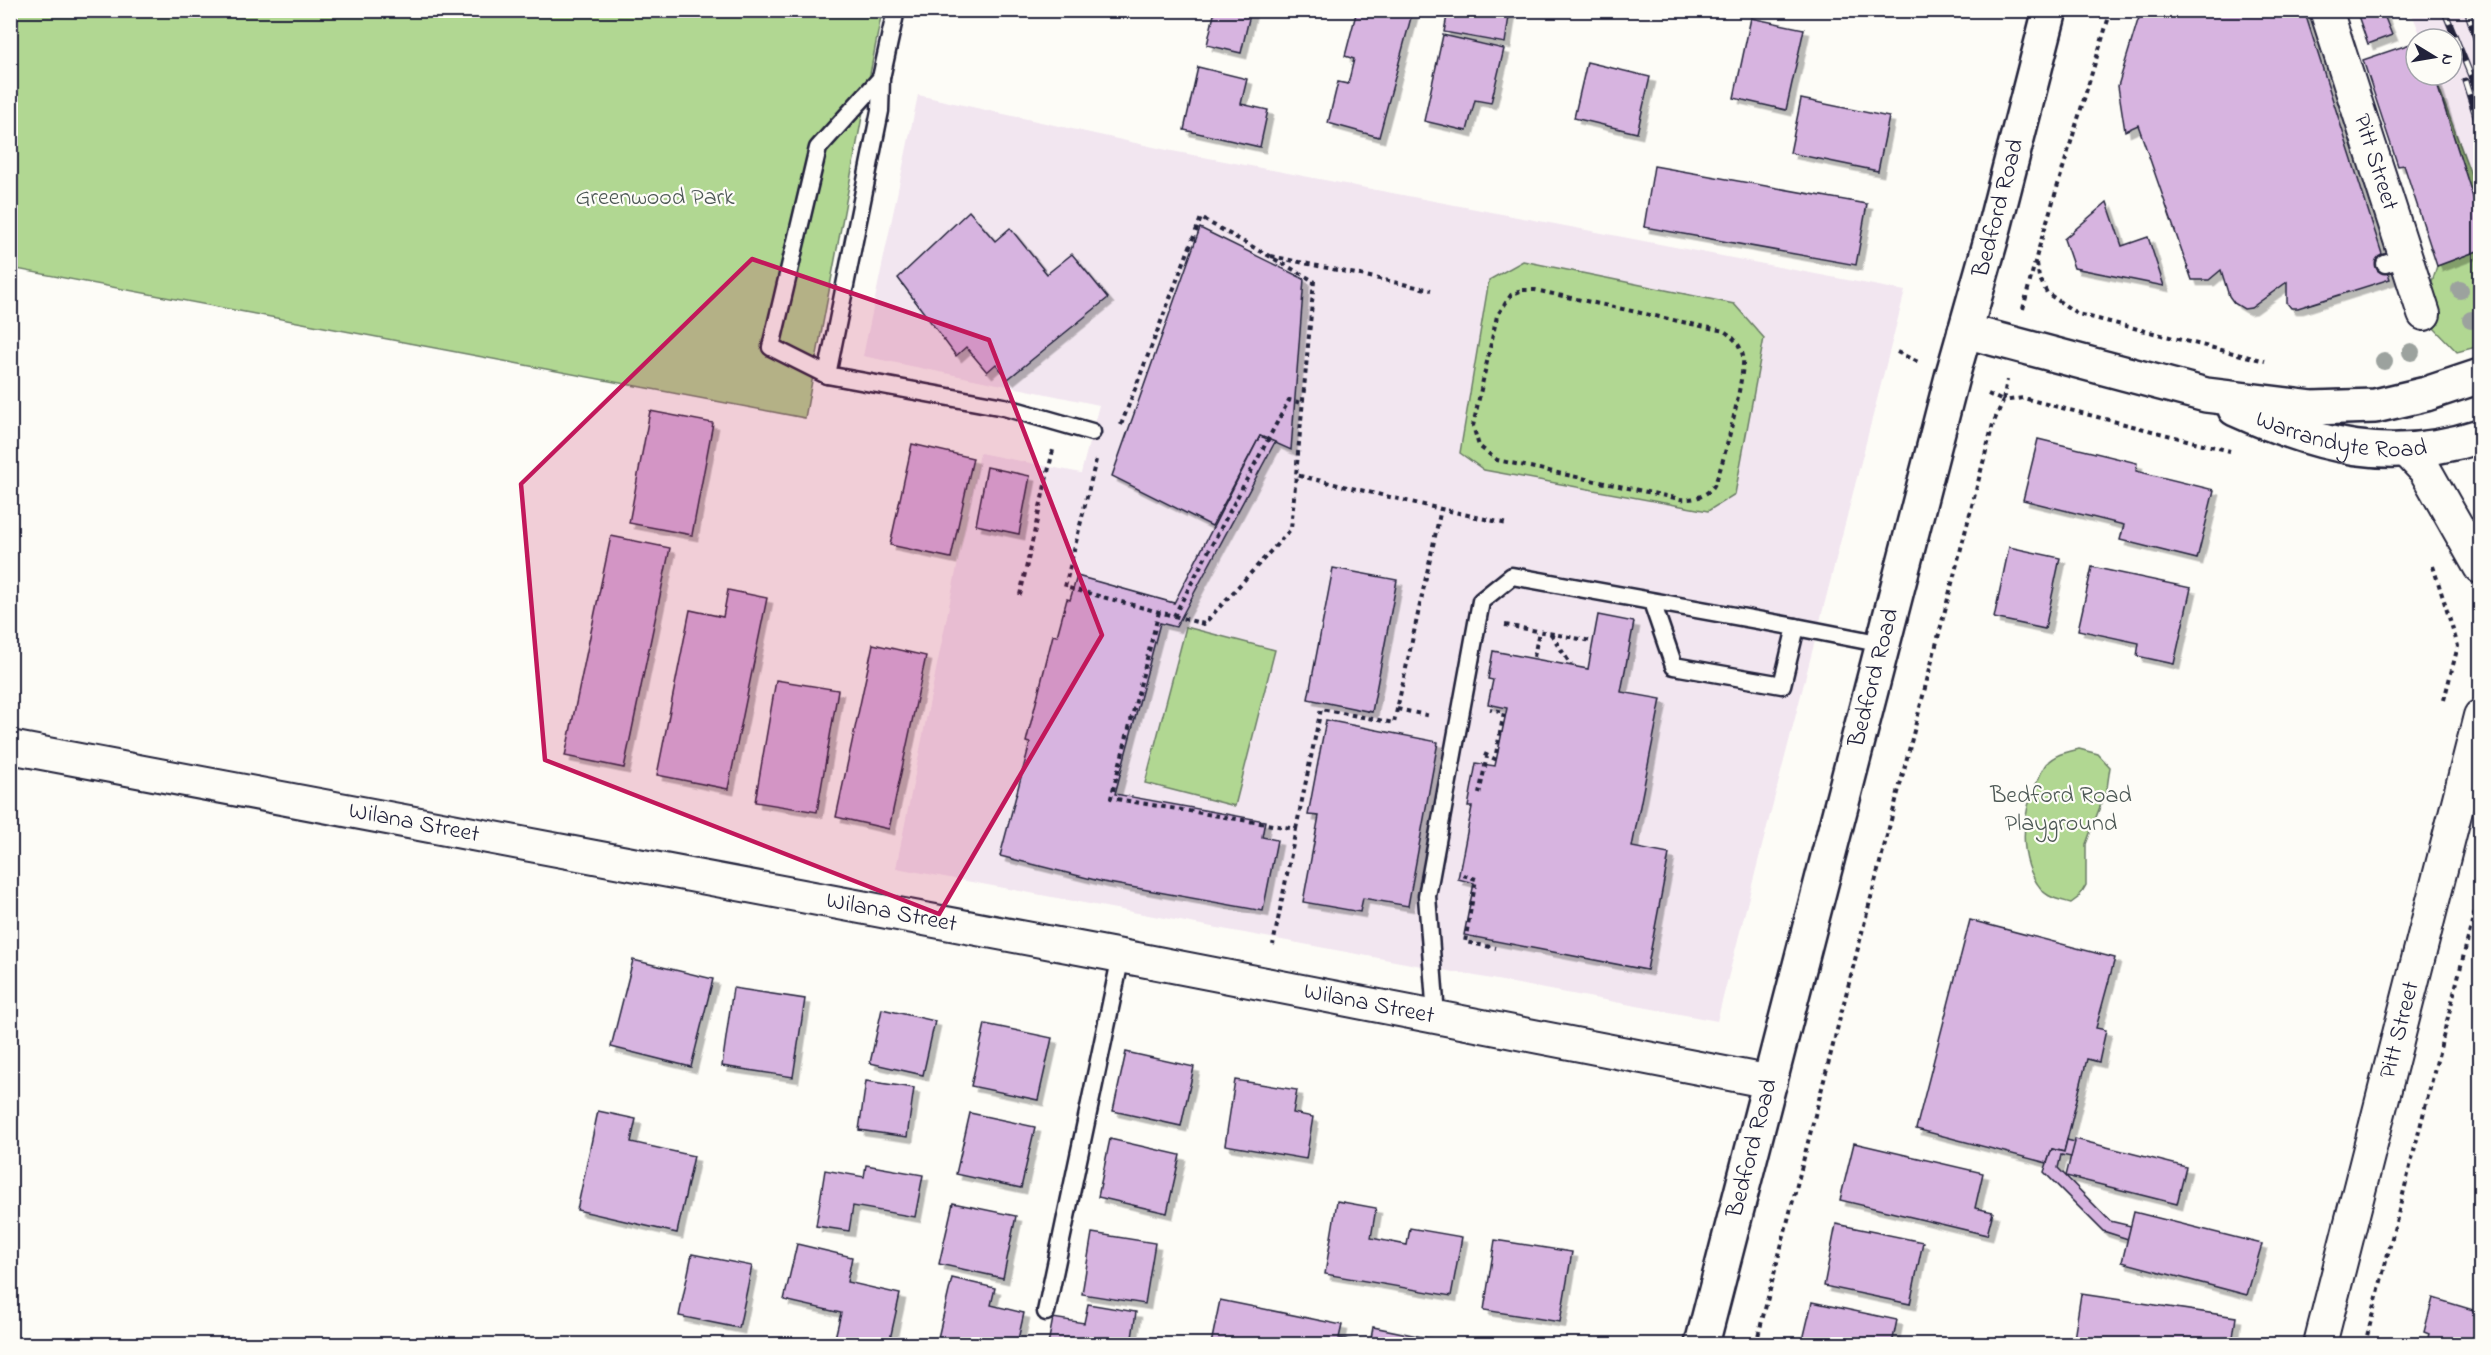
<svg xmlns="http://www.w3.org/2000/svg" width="2491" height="1355" font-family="'Indie Flower',sans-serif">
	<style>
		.built { fill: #f2e6f0 }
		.green { fill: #b1d792; stroke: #6a7c66; stroke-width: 1.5 }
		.building { fill: #d7b4e0; stroke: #22223b; stroke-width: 1.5; filter: url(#shadow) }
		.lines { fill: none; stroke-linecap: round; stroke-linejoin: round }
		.lane-casing { stroke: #22223b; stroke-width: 21 }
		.street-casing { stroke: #22223b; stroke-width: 36 }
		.secondary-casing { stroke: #22223b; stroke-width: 38 }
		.path { stroke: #22223b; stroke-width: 4; stroke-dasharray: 4.5 4.5; stroke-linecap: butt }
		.lane { stroke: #fdfcf7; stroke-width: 16 }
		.street { stroke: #fdfcf7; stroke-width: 32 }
		.secondary { stroke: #fdfcf7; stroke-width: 33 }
		.rail-casing { stroke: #22223b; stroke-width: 7 }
		.rail { stroke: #fdfcf7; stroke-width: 4.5; stroke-dasharray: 14; stroke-linecap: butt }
		.tree { fill: #9ca29e }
		.marked { fill: #c2185b; fill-opacity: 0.2; stroke: #c2185b; stroke-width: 4.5; stroke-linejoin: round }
		.labels { text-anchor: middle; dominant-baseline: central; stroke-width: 4.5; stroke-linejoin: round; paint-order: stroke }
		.street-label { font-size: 24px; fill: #22223b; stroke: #fdfcf7 }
		.park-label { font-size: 24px; fill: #4d5855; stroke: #fdfcf7 }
	</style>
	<defs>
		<filter id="shadow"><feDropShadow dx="5.5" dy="5.5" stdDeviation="0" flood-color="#0004"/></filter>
	</defs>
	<rect width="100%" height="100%" fill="#fdfcf7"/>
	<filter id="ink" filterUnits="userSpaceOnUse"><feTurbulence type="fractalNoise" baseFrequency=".0167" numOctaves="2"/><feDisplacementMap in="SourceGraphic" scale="12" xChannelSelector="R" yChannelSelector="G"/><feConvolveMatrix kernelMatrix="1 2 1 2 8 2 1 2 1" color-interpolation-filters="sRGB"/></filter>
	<g filter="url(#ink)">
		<g class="built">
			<polygon points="2411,11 2480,11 2480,199 2435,75 2452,75 2452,39 2422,39"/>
			<polygon points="918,95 1167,150 1905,291 1717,1021 896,868 980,453 1081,473 1099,405 863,356"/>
		</g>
		<g class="green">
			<polygon points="11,11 882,11 805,418 11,268"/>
			<polygon points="2434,75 2480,199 2480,219"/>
			<polygon points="2480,250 2480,346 2457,352 2432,326 2426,300 2437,266"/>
			<polygon points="1523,261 1734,304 1764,338 1735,494 1708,511 1484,470 1460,453 1489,280"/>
			<polygon points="1186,627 1275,650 1235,806 1145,783"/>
			<path d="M2079 749 2098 754 2110 767 2107 788 2086 844V885L2079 897 2071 903C2061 900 2048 898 2042 890 2017 860 2021 813 2038 780 2040 775 2043 768 2046 764 2055 754 2067 752 2079 749Z"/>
		</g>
		<g class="building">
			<polygon points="1215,10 1251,10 1241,53 1207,45"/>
			<polygon points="1357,10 1413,10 1379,137 1328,123 1338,82 1348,84 1354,59 1345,56"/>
			<polygon points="1448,10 1510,10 1505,43 1444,32"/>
			<polygon points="2159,10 2304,10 2390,279 2298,308 2291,308 2287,303 2287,282 2251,308 2244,309 2234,303 2229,296 2221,270 2209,280 2192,280 2138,125 2125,131 2118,86 2138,20 2142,14 2161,14"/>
			<polygon points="2356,10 2382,10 2392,35 2368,44"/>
			<polygon points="1751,18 1804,29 1786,110 1734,98"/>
			<polygon points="1443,35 1504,49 1491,103 1475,100 1467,131 1424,121"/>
			<polygon points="2416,42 2416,75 2434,75 2480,219 2480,250 2437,266 2404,165 2398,166 2363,60"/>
			<polygon points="1587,62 1650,77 1637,133 1574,118"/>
			<polygon points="1198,67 1247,79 1241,104 1268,110 1260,147 1184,130"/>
			<polygon points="1801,99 1889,117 1878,171 1790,153"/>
			<polygon points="1654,166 1867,204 1856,265 1644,227"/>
			<polygon points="2107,202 2122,246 2148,237 2164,286 2074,268 2064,239"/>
			<polygon points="969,211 995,241 1010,228 1047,274 1072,254 1108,298 1008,379 996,364 987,372 966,347 956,356 898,278"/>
			<polygon points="1200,228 1304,279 1291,450 1260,436 1212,526 1112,476"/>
			<polygon points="650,411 713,423 692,535 629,523"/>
			<polygon points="1260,436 1275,442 1176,627 1160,623 1115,794 1265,821 1262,837 1277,840 1263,911 1103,882 1000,856 1030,743 1026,742 1053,635 1057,636 1067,599 1070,600 1077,576 1174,603"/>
			<polygon points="2038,439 2137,463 2136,471 2214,490 2197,559 2120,540 2124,525 2023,500"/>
			<polygon points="912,444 973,458 951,558 890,545"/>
			<polygon points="987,467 1030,476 1019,534 976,525"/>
			<polygon points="611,536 670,548 624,768 565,756"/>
			<polygon points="2009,547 2060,558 2045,629 1994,618"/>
			<polygon points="2092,567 2191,588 2174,664 2137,656 2139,643 2078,630"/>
			<polygon points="1333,568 1397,580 1372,712 1308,699"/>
			<polygon points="728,590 767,598 728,789 657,775 690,610 723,617"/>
			<polygon points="1598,615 1634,622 1621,692 1661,699 1632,847 1669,854 1647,970 1464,935 1474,883 1458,879 1472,807 1468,807 1476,763 1495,766 1507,708 1488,704 1493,680 1488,679 1493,651 1588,669"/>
			<polygon points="873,644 926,656 889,829 836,817"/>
			<polygon points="776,680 838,690 817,812 755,802"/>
			<polygon points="1326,720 1438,742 1408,906 1363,898 1360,912 1303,902 1319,816 1308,815"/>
			<polygon points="1970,920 2115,958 2096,1028 2106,1030 2099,1062 2087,1059 2064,1152 2052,1149 2047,1163 1916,1129"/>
			<polygon points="633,960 713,979 691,1067 611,1047"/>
			<polygon points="733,988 805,999 793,1077 722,1066"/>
			<polygon points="882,1009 935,1021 923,1075 870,1063"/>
			<polygon points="985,1024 1052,1038 1038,1100 971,1086"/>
			<polygon points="1126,1052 1194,1067 1181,1126 1113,1111"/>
			<polygon points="1235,1080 1297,1090 1293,1113 1313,1117 1306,1159 1225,1145"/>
			<polygon points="866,1081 914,1088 907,1137 859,1130"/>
			<polygon points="598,1111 636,1119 631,1142 694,1156 677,1233 577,1210"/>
			<polygon points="970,1113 1035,1127 1021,1188 956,1174"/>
			<polygon points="1110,1139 1180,1155 1167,1213 1098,1197"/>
			<polygon points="2075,1139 2186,1167 2177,1204 2066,1176"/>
			<polygon points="2067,1140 2075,1142 2071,1157 2061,1155 2058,1168 2110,1221 2131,1226 2128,1239 2103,1231 2044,1172 2052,1149 2064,1152"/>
			<polygon points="1854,1143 1983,1173 1975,1208 1993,1212 1987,1235 1840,1200"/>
			<polygon points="866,1165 923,1175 915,1217 853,1206 849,1231 816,1226 825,1170 864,1177"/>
			<polygon points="1337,1201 1376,1208 1371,1238 1407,1245 1410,1228 1462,1237 1451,1296 1325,1274"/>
			<polygon points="953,1203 1016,1216 1003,1278 939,1264"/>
			<polygon points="2134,1212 2262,1244 2247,1295 2122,1262"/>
			<polygon points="1836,1224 1923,1242 1910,1304 1824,1286"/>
			<polygon points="1092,1233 1155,1243 1145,1304 1082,1294"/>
			<polygon points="1495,1240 1572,1252 1560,1322 1484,1310"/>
			<polygon points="797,1244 852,1257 847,1282 900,1294 889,1344 846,1344 834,1342 841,1313 784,1300"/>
			<polygon points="692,1254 752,1266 739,1328 679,1316"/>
			<polygon points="952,1278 995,1288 991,1305 1024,1313 1017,1344 968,1344 938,1338"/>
			<polygon points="2081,1294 2236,1317 2232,1344 2111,1344 2074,1339"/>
			<polygon points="2433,1298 2480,1312 2480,1344 2426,1344 2429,1334 2424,1332"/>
			<polygon points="1220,1300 1342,1325 1339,1338 1370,1344 1373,1327 1457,1344 1211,1344"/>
			<polygon points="1812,1302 1897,1320 1892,1344 1802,1344"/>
			<polygon points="1088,1304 1136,1312 1131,1344 1048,1344 1053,1318 1084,1323"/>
		</g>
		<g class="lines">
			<defs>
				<g id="lane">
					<polyline points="881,78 818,148 771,347 827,375 1004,407 1092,432"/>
					<polyline points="2385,264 2404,258"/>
					<polyline points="827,375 880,111 881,78 896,10"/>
					<polyline points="1796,627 1883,644"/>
					<polyline points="1436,1016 1427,896 1481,601 1512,576 1796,627 1782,685 1674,666 1652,602"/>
					<polyline points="1046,1312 1121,956"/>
				</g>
				<g id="street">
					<path id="s1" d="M2326 10 2424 314"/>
					<polyline points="2407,451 2425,470 2480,567"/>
					<path id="s2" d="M10 747 1121 956 1771 1082"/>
					<path id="s3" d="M2320 1344 2480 716"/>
				</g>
				<g id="secondary">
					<polyline points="1965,331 2206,395 2312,408 2375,406 2426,394 2480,376"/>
					<path id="s4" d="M2235 409C2319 447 2391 465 2480 436"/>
					<path id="s5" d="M1702 1344 1952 377 1992 236 2050 10"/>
				</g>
			</defs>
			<use href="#lane" class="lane-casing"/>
			<use href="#street" class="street-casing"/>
			<use href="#secondary" class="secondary-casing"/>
			<g class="path">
				<polyline points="1271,256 1431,290"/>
				<polyline points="2037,263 2039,277 2047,293 2078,314 2265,361"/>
				<path d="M1523 290H1535L1724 331C1733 337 1740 344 1743 356 1746 370 1722 475 1713 487 1705 497 1693 500 1680 499L1497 460 1479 446 1473 426 1497 316 1511 295Z"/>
				<polyline points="2023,309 2037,254 2111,10"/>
				<polyline points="1897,352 1918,362"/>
				<polyline points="1988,394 2003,401 2007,380"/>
				<polyline points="1121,425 1201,218 1314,281 1296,475 1441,509"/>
				<polyline points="1096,460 1065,587 1174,616 1289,400 1302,403"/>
				<polyline points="2433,566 2458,646 2444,700"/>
				<polyline points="1020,595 1053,450"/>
				<polyline points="1159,612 1111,798 1296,829 1273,945"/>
				<polyline points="1174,616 1204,624 1291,529 1296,475"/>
				<polyline points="1505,625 1591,641"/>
				<polyline points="1551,634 1571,665"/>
				<polyline points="1534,657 1539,631"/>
				<polyline points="1397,709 1431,716"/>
				<polyline points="1484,754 1495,759 1504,712 1490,709"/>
				<polyline points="1479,794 1487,757"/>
				<polyline points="1296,829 1321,709 1394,723 1441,509 1507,524"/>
				<polyline points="1463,875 1476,879 1465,942 1496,948"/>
				<polyline points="1756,1344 1993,424 2003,401 2023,398 2230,451"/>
				<polyline points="2365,1344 2480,891"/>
			</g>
			<use href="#lane" class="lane"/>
			<use href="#street" class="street"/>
			<use href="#secondary" class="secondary"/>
			<defs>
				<g id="rail">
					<polyline points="2444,10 2480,98"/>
					<polyline points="2467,10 2480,51"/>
					<polyline points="2465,81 2480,129"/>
				</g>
			</defs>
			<use href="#rail" class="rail-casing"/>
			<use href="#rail" class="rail"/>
		</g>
		<g class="tree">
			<circle cx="2460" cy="290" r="9"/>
			<circle cx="2471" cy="320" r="9"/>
			<circle cx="2411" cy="352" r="9"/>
			<circle cx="2384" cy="361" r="9"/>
		</g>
	</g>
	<path class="marked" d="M752 259 989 340 1102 635 939 914 545 760 521 484Z"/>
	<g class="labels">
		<g class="street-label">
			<text stroke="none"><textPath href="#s1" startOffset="160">Pitt Street</textPath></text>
			<text stroke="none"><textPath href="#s5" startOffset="1174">Bedford Road</textPath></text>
			<text stroke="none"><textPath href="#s4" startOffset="111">Warrandyte Road</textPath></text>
			<text stroke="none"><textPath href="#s5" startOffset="688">Bedford Road</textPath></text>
			<text stroke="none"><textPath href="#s2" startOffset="411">Wilana Street</textPath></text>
			<text stroke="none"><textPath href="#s2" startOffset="897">Wilana Street</textPath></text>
			<text stroke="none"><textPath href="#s2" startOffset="1383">Wilana Street</textPath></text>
			<text stroke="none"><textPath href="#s3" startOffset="324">Pitt Street</textPath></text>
			<text stroke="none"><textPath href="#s5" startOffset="202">Bedford Road</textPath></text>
		</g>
		<g class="park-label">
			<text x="655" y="198">Greenwood Park</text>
			<text x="2061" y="796">Bedford Road<tspan x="2061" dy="28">Playground</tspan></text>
		</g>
	</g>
	<rect width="2491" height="1355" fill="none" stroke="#fdfcf7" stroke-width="36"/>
	<rect x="18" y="18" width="2455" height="1319" fill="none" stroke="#22223b" stroke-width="2" filter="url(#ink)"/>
	<g transform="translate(2434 57) rotate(101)"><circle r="28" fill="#fdfcf7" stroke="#a5a5ac" stroke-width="1.5"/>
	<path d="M0-4.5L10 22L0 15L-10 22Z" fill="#22223b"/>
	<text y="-9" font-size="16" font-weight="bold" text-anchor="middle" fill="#22223b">N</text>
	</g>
</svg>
